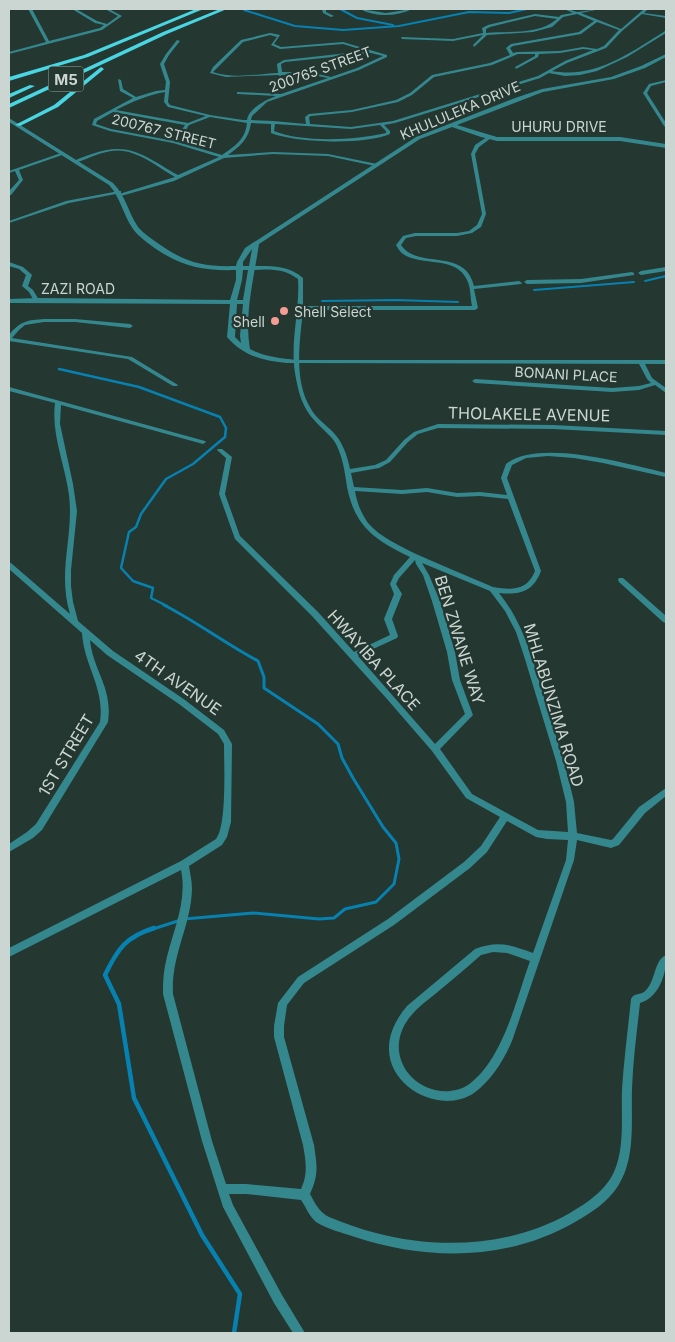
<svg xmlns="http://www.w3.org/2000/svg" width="675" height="1342" font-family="Inter,sans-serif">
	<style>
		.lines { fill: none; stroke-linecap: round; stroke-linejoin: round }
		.stream-far3 { stroke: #0781af; stroke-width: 2 }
		.stream-far2 { stroke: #0781af; stroke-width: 2.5 }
		.stream-far1 { stroke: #0781af; stroke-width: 3 }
		.stream { stroke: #0781af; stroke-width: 4.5 }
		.minor { fill: #35878e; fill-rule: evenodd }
		.tertiary { fill: #35878e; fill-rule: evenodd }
		.primary { fill: #49d6e2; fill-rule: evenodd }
		.poi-dot { fill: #f59c93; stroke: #243731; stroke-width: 2 }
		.labels { text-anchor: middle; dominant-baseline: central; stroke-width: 4.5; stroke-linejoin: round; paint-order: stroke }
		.far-street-label { font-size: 14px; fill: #cbd6d2; stroke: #243731 }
		.far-poi-label { font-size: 14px; fill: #cbd6d2; stroke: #243731; text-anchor: start }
		.shield { fill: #243731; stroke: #99a6a2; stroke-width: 1 }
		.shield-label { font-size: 15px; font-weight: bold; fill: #cbd6d2 }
		.street-label { font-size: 16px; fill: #cbd6d2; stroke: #243731 }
	</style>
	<rect width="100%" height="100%" fill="#243731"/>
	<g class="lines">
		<g class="stream-far3">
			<polyline points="340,9 357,18 393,25"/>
			<polyline points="244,10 295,26 343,30 399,26 469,12 509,13 527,9"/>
			<polyline points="645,281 666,276"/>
			<polyline points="534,290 634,282"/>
			<polyline points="322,301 396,300 458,302"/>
		</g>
		<polyline class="stream-far2" points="59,369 139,387 220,417 226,428 225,437 193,464 166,479 141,514 136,527 129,532 121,568 133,581 153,588 151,598 167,606"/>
		<path class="stream-far1" d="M150 930 184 919 253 913 319 919 334 918 345 909 376 902 394 884 399 859 396 843 383 827 353 778 342 758 338 744 318 724 264 688V677L258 661C226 644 197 622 164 605"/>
		<path class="stream" d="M154 928C126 937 118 948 105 975L119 1004 134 1098 202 1235 240 1294 234 1333"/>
		<g class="minor">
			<polygon points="28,9 32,9 49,41 100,28 104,25 95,23 72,9 76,9 97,21 107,24 118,16 105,9 109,9 122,16 102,30 9,54 9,52 46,42"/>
			<polygon points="322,9 326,9 326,12 334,16 331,17 323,13"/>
			<path d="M360 9 386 13 412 9C396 17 375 17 360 9Z"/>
			<path d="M564 9H568L577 12 600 9 581 13 621 29 644 9H648L644 13 666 16V18L642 14 622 31 606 48 567 63 552 71C595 79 630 53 665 31H666V33L627 57 597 71 580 75 565 76 549 73 540 78 395 123 384 125 390 131V134C366 145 296 143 271 133V124L251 123C249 139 240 146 228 155L273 152 328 154 377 164V165L375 166 328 156 273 154 224 158 174 181 121 196H119V194L175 177C156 166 134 147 111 151 99 153 89 158 78 162L74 161C79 158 86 156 92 154 130 140 147 158 178 175L219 157 173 143 110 131 92 125 94 119 133 98 120 91 118 79 121 80 123 89 136 97 156 91 165 90 166 82 160 64 166 54 177 40 180 41 169 55 164 64 170 82 168 102 170 105 210 115 243 120H247C249 108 266 100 276 96L238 94H237V92L281 94 328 78C313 74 297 74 282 75L280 76 278 75 226 77 210 73 213 67 241 40 270 33 280 35 274 44 281 47 343 42 387 55V57L359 70 267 102 252 116 251 120 273 121 306 124 305 117 309 114 352 110 396 100 410 93 432 75 490 63 510 55 506 48 511 44 579 32 594 21 577 14 563 17 552 27 533 32 487 35 474 47 473 45 483 35 453 41 402 39 401 37 453 39 483 33 482 28 488 25 535 14 559 17 561 15 573 13ZM535 16 557 19C539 35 509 31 486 33V29L490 27ZM597 22 619 30 604 46 597 49 583 47 560 51 517 52 513 53 510 48 513 46 581 34ZM270 35 277 37 271 45 280 49 343 44 366 51 284 60 277 64 278 73C259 74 231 79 213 72L243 42ZM583 49 593 50 565 61 538 76 393 121 351 127 310 124 309 117 311 116 352 112 398 102 412 95 434 77 492 65 518 54H535V56L515 67 516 69 538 57 539 54 560 53ZM371 53 383 56 357 68 331 77 309 72H282L281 64 285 62ZM165 92 164 102 168 107 206 116 188 123 116 110C132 102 147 95 165 92ZM113 112 185 125 181 131 182 132 207 140 210 138V136L206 137 186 130 189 125 210 117 247 123C245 140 235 146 222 155L174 141 111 129 96 124 97 121ZM275 124 351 129 380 125 386 131V133C356 140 303 143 274 131Z"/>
			<polygon points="666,80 666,82 651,86 647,93 666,123 666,127 664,126 643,93 649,84"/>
			<path d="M487 137 491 138 479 147 475 154 486 214 481 227 472 233 457 236H416L406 238 401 245C418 270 465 247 474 286L519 281 522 283 521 284 474 289 478 308 475 310H303C300 341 293 380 311 409 316 418 325 424 332 431 343 442 347 455 350 469L375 465 386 460 404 440 414 432 438 424 553 425 666 431V435L553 429 438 428 418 434 408 442 390 462 379 468 351 473 354 487 402 490 427 488 457 493 480 492 507 495 501 478 506 464C538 438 628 464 666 473V477L603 463 574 458 548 456 526 458 512 465 507 478 541 571C533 592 520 595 499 593 525 625 534 665 546 704 554 730 562 755 569 781L574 802 577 833 611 840 613 839 639 807 666 788V796L645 813 619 845 611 848 577 840 574 860 512 1041C504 1060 491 1081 474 1093 441 1115 388 1088 389 1048 389 1032 397 1018 407 1006L475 949C498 940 511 945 533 953L566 860 568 840 547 839 536 837 507 821 487 852 470 868 394 925 304 983 287 1005 284 1026V1037L314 1145C317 1166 319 1174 310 1194 315 1203 319 1212 329 1217 344 1223 360 1229 376 1233 440 1250 512 1246 570 1213 587 1203 606 1190 614 1172 625 1147 621 1116 622 1089 624 1059 628 1029 631 999L633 996C636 994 641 994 644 992 656 983 653 961 666 955 667 972 660 997 640 1003 637 1031 633 1060 632 1089 631 1121 636 1158 618 1186 608 1202 591 1213 575 1222 508 1261 427 1261 355 1237 343 1233 327 1229 316 1222 309 1216 306 1207 301 1200L246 1194H229L233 1205 282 1295 305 1333H293L274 1303 223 1207 202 1141 163 994C163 985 163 976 165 966 171 934 188 904 181 870L9 957V948L181 861 216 839C227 826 224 764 224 744L218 734 179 704 107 655 90 640C93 671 113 687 108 722L42 830 33 838 9 852V844L27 832 36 824 100 722C105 688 84 666 82 633L9 569V563H11L70 614C57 571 74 537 69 495 65 464 51 435 55 403L9 391V387L205 441 206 442 203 444 61 405 60 424 73 484 77 511 71 570V586L73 602 78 621 113 651 185 700 224 730 232 744 231 822 227 837 222 845 189 866C190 873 192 881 192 889 191 926 171 955 173 994L212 1141 226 1184H246L301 1189C308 1174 306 1162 303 1145L274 1037V1026L278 1003 298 977 388 919 464 862 481 846 500 817 466 798 432 751 387 699 312 616 235 539 219 494 226 458 217 450 218 449H222L232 457 225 494 240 536 318 612 354 652 390 635 384 619 394 594 390 584 394 575 410 557C375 540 355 527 347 487 345 473 343 458 336 444 331 435 322 429 315 421 302 408 298 391 295 373 290 341 300 310 298 279 284 268 268 269 252 270L249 268 252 266C270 266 289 265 303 278V306H472C470 297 471 288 467 280 456 255 422 267 403 254 400 252 398 248 396 245L403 236 415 233H457L469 231 477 225 482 214 471 154 475 145ZM355 491 402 494 427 492 457 497 480 496 508 499 535 571C527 591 512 590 493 587 467 576 441 565 416 554 400 546 380 537 368 523 361 513 357 503 355 491ZM415 560 416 564 423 575 432 601 447 652 452 680 465 714 435 744 358 656 397 638 398 636 392 619 402 594 396 584 399 578ZM422 563 490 591 505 611 516 632 524 656 556 761 566 802 568 832 538 830 472 794 440 749 473 715 460 680 455 652 440 601 429 575ZM493 952 507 953 530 961C516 1000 503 1060 468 1085 462 1089 456 1090 450 1091 415 1094 388 1060 403 1028 411 1011 427 1001 440 990 454 978 468 967 481 955Z"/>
			<polygon points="61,153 65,154 19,170 23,180 11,195 9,195 9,191 19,180 15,171 9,173 9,171"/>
			<polygon points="119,191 121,191 121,193 69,203 9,223 9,221 66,201"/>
			<polygon points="9,262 23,267 31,274 32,275 28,286 33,290 39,300 38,301 34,301 29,292 22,286 26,275 19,269 9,266"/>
			<polygon points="666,267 666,271 641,275 638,273 641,271"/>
			<polygon points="632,272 634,273 634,275 581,283 527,284 524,282 527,280 581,279"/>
			<path d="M44 319H75L130 324 133 326 130 328 75 322H44L25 325 19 330 12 338 132 357 178 385 177 386H173L128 359 9 341V335C20 321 28 320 44 319Z"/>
			<polygon points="641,360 644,362 652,378 666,388 666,393 655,385 639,390 612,392 475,383 472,381 475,379 612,388 639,386 651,383 647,379 638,362"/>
			<polygon points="619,578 623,578 666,616 666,623 663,622 619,582 618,580"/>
		</g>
		<path class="tertiary" d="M666 54V57L645 68 614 79 543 92 457 125 497 137H620L666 144V148L620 141H497L481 137 452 127 420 139 259 244C254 278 244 314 250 349 264 357 280 358 296 360H666V364L287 363C264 361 243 356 227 337L230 304 9 303V299L39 298 230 300 236 280V270C204 271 183 267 156 249 148 243 139 237 133 229 123 215 121 198 109 185L9 122V118L113 183C126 196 128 212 138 227 144 234 152 239 159 244 186 263 204 267 236 266L237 262 245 248 416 137 515 98 542 89 611 77 641 66ZM252 249 249 266H243V262ZM243 270H248L243 300H237L242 280ZM237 304H243L240 336 241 343 235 337Z"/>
		<g class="primary">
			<polygon points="196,9 201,10 88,57 9,81 9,77 84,55"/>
			<polygon points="220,9 227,9 167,34 9,108 9,104 163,32"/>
			<polygon points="101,67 104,69 103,70 58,107 20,126 15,125 54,105"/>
			<polygon points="30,85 35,86 9,98 9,94"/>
		</g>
	</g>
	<g class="poi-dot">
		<circle cx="284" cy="311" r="5"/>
		<circle cx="275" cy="321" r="5"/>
	</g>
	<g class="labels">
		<g class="far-street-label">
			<text transform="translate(320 69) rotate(-20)">200765 STREET</text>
			<text transform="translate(460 110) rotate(-23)">KHULULEKA DRIVE</text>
			<text x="559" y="126">UHURU DRIVE</text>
			<text transform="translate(164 131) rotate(14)">200767 STREET</text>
			<text x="78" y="288">ZAZI ROAD</text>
			<text transform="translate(566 374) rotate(3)">BONANI PLACE</text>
		</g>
		<g class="far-poi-label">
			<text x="294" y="311">Shell Select</text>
			<text x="265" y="321" text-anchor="end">Shell</text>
		</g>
		<rect class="shield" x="48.5" y="66.5" width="35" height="25" rx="4"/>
		<g class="shield-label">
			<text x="66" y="79">M5</text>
		</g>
		<g class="street-label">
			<text transform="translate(529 414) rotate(1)">THOLAKELE AVENUE</text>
			<text transform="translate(460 640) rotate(73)">BEN ZWANE WAY</text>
			<text transform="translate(374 660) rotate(48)">HWAYIBA PLACE</text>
			<text transform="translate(178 682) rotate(35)">4TH AVENUE</text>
			<text transform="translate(554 705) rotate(73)">MHLABUNZIMA ROAD</text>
			<text transform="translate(66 755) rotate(-59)">1ST STREET</text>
		</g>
	</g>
	<rect width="675" height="1342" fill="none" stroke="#cbd6d2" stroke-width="20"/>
</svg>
